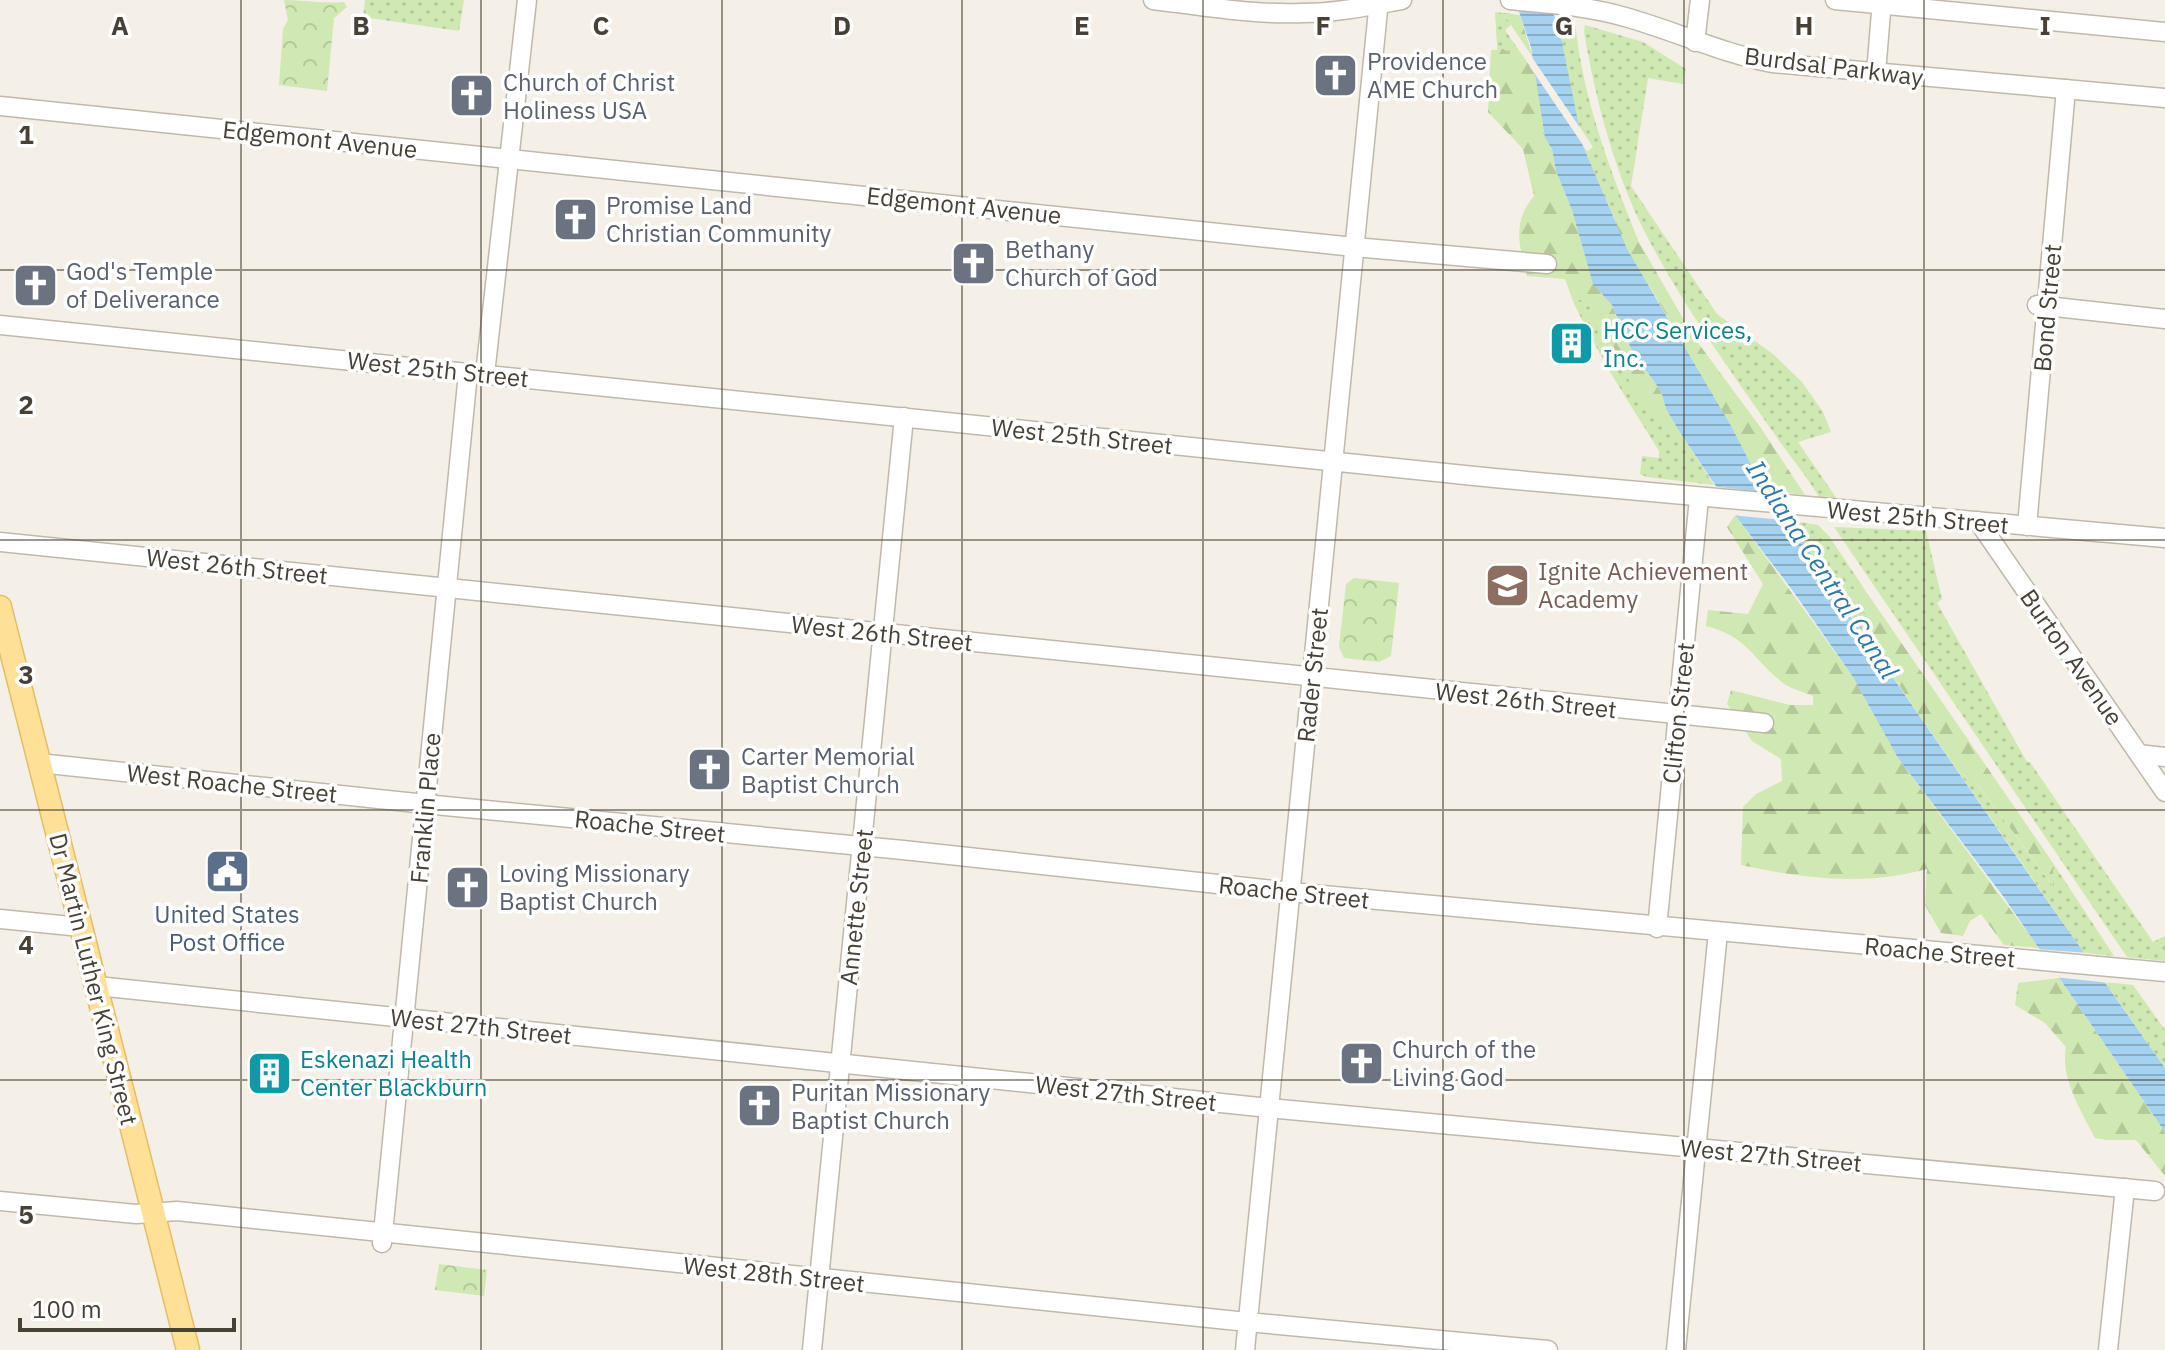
<svg xmlns="http://www.w3.org/2000/svg" width="2165" height="1350" font-family="'IBM Plex Sans',sans-serif">
	<style>
		.grass { fill: url(#grass-dots) }
		.forest { fill: url(#forest-firs) }
		.park { fill: url(#park-crowns) }
		.water { fill: url(#water-rules) }
		.pier { fill: #f4f0e8 }
		.lines { fill: none; stroke-linecap: round; stroke-linejoin: round }
		.minor-casing { stroke: #c0b8ab; stroke-width: 21 }
		.major-casing { stroke: #e4bd67; stroke-width: 25 }
		.minor { stroke: #fff; stroke-width: 18 }
		.major { stroke: #fee097; stroke-width: 22 }
		.grid { fill: none; stroke: #484137; stroke-width: 2; stroke-opacity: 0.55 }
		.labels { text-anchor: middle; dominant-baseline: central; stroke-width: 7; stroke-linejoin: round; paint-order: stroke }
		.worship-label { font-size: 24px; fill: #5b616d; stroke: #fff; text-anchor: start }
		.street-label { font-size: 24px; fill: #484137; stroke: #fff }
		.culture-label { font-size: 24px; fill: #0d838f; stroke: #fff; text-anchor: start }
		.education-label { font-size: 24px; fill: #785e54; stroke: #fff; text-anchor: start }
		.service-label { font-size: 24px; fill: #4e5e75; stroke: #fff }
		.water-label { font-size: 26px; font-style: italic; fill: #2e78ac; stroke: #fff }
		.grid-label { font-size: 26px; text-anchor: middle; font-weight: bold; fill: #484137; stroke: #fff; stroke-width: 7; stroke-linejoin: round; paint-order: stroke }
	</style>
	<defs>
		<pattern id="grass-dots" width="8" height="8" patternUnits="userSpaceOnUse" patternTransform="scale(2)"><rect width="8" height="8" fill="#d0e8b1"/><path d="M2 2h.1M6 6h.1" fill="none" stroke="#b4c899" stroke-width="1.8" stroke-linecap="round"/></pattern>
		<pattern id="forest-firs" width="22" height="20" patternUnits="userSpaceOnUse" patternTransform="scale(2)"><rect width="22" height="20" fill="#d0e8b1"/><path d="M5 1l3.5 6h-7zM16 11l3.5 6h-7z" fill="#b4c899"/></pattern>
		<pattern id="park-crowns" width="20" height="18" patternUnits="userSpaceOnUse" patternTransform="scale(2)"><rect width="20" height="18" fill="#d0e8b1"/><path d="M2 6a3 3 0 1 1 6 0M12 15a3 3 0 1 1 6 0" fill="none" stroke="#b4c899"/></pattern>
		<pattern id="water-rules" width="6" height="5" patternUnits="userSpaceOnUse" patternTransform="scale(2)"><rect width="6" height="5" fill="#a5d2f0"/><path d="M0 2.5h6" fill="none" stroke="#88acc3"/></pattern>
	</defs>
	<rect width="100%" height="100%" fill="#f4f0e8"/>
	<g class="grass">
		<polygon points="365,0 464,0 459,31 363,17"/>
		<polygon points="1495,12 1503,13 1511,25 1505,30 1525,59 1522,61 1497,45"/>
		<path d="M1555 18 1575 22C1583 100 1610 170 1639 242L1614 211 1613 217 1583 146 1588 151 1593 147 1579 126Z"/>
		<path d="M1585 25 1643 42 1686 69 1683 84 1648 78 1631 186 1717 314 1773 354 1802 382 1823 412 1831 432 1798 442 1837 499 1819 497C1808 478 1793 460 1780 442 1735 377 1687 312 1650 242 1616 179 1596 102 1584 32Z"/>
		<polygon points="1586,299 1620,366 1640,396 1654,407 1665,429 1681,434 1714,485 1647,477 1640,474 1642,456 1659,458 1659,451 1605,364 1575,306 1573,301"/>
		<polygon points="1787,520 1818,525 1829,536 1867,593 1850,589 1863,611 1867,639"/>
		<polygon points="1834,527 1926,531 1942,599 1937,603 2027,762 2030,762 2153,942 2165,936 2165,961 2127,957"/>
		<polygon points="1960,774 1972,777 2052,885 2053,863 2114,956 2084,953"/>
		<polygon points="2105,982 2133,985 2165,1030 2165,1068"/>
	</g>
	<g class="forest">
		<polygon points="1503,13 1520,15 1533,58"/>
		<path d="M1497 45 1522 61 1525 59 1536 75 1545 138 1552 149 1556 171 1572 210 1593 283 1612 305 1632 351 1661 391 1666 409 1681 434 1665 429 1654 407 1640 397 1620 366 1586 299 1573 301 1565 279 1527 276C1519 245 1512 222 1534 196L1523 149 1488 112 1491 50H1497Z"/>
		<path d="M1613 209 1639 242 1693 336 1761 428 1805 495 1765 490 1761 484C1728 421 1691 359 1656 297 1642 274 1613 236 1613 209Z"/>
		<path d="M1735 515 1853 677 1898 758 2039 948 2004 945 1981 914 1970 921 1963 936 1941 933 1925 905 1927 869C1864 886 1804 879 1741 865L1743 807 1756 794 1782 781 1781 759 1752 741 1727 704 1731 690 1790 705H1813V696C1804 692 1791 689 1783 683 1752 659 1749 637 1706 626L1708 610 1748 614 1763 584 1727 527Z"/>
		<polygon points="1849,588 1867,593 2053,863 2053,886 1973,778 1960,774 1867,639 1863,611"/>
		<path d="M2059 978 2165 1132V1176L2136 1140H2107L2095 1138C2081 1110 2060 1078 2066 1047L2045 1023 2015 1005 2018 983Z"/>
	</g>
	<g class="park">
		<path d="M284 0C305 0 323 4 344 2L347 7 334 18 327 91 279 85 283 29 288 20Z"/>
		<polygon points="1354,578 1399,583 1391,656 1379,662 1344,658 1339,647 1346,584"/>
		<polygon points="439,1264 487,1270 484,1296 435,1290"/>
	</g>
	<polygon class="water" points="1515,0 1548,0 1559,28 1583,146 1627,249 1731,426 1761,484 1805,544 1847,611 2032,879 2165,1068 2165,1132 2003,896 1898,758 1853,677 1793,591 1738,519 1681,434 1666,409 1661,391 1632,351 1612,305 1593,284 1572,210 1556,171 1552,149 1545,138 1531,47"/>
	<g class="pier">
		<polygon points="1527,50 1585,135 1589,150 1587,151 1530,67"/>
		<polygon points="1710,486 1772,493 1792,521 1730,515"/>
		<polygon points="2035,949 2089,953 2110,983 2054,977"/>
	</g>
	<g class="lines">
		<defs>
			<g id="minor">
				<path d="M1153 0C1203 6 1252 15 1303 13 1336 13 1369 6 1402 0"/>
				<path d="M1510 0C1549 4 1588 6 1625 17 1675 31 1721 53 1772 63L2165 98"/>
				<polyline points="1835,0 2165,32"/>
				<polyline points="1695,42 1700,0"/>
				<polyline points="1876,73 1882,0"/>
				<polyline points="0,106 1354,247 1547,264"/>
				<polyline points="2037,305 2165,319"/>
				<polyline points="0,325 1494,478 2165,538"/>
				<polyline points="485,374 527,0"/>
				<polyline points="1978,521 2165,792"/>
				<polyline points="2027,526 2066,89"/>
				<polyline points="0,542 1764,723"/>
				<polyline points="2139,754 2165,757"/>
				<polyline points="39,763 435,805 903,850 1301,893 2165,972"/>
				<polyline points="0,919 81,927"/>
				<polyline points="1657,928 1699,498"/>
				<polyline points="97,986 1269,1108 2155,1191"/>
				<polyline points="0,1201 136,1214 177,1211 1247,1322 1548,1350"/>
				<polyline points="382,1243 468,373"/>
				<polyline points="812,1350 904,417"/>
				<polyline points="1245,1350 1379,0"/>
				<polyline points="1676,1350 1718,932"/>
				<polyline points="2108,1350 2125,1188"/>
			</g>
			<polyline id="major" points="0,607 188,1350"/>
		</defs>
		<use href="#minor" class="minor-casing"/>
		<use href="#major" class="major-casing"/>
		<use href="#minor" class="minor"/>
		<use href="#major" class="major"/>
	</g>
	<path class="grid" d="M241 0V1350M481 0V1350M722 0V1350M962 0V1350M1203 0V1350M1443 0V1350M1684 0V1350M1924 0V1350M0 270H2165M0 540H2165M0 810H2165M0 1080H2165"/>
	<defs>
		<symbol id="church-square" viewBox="-11 -11 22 22"><rect x="-9" y="-9" width="18" height="18" rx="4" fill="#6b7280" stroke="#fff"/><path d="M-1.2-6h2.4v3.5h3.3v2.4h-3.3V6h-2.4V-.1h-3.3v-2.4h3.3Z" fill="#fff"/></symbol>
		<symbol id="building-square" viewBox="-11 -11 22 22"><rect x="-9" y="-9" width="18" height="18" rx="4" fill="#0f9aa8" stroke="#fff"/><path d="M-4-6H4V6H1V3H-1V6H-4ZM-2.5-4.3h1.7v1.8h-1.7ZM.8-4.3h1.7v1.8H.8ZM-2.5-1h1.7V.8h-1.7ZM.8-1h1.7V.8H.8Z" fill="#fff"/></symbol>
		<symbol id="school-square" viewBox="-11 -11 22 22"><rect x="-9" y="-9" width="18" height="18" rx="4" fill="#8d6e63" stroke="#fff"/><path d="M0-5L7-2L0 1L-7-2ZM-4 1L0 2.5L4 1V4Q0 6-4 4Z" fill="#fff"/></symbol>
		<symbol id="civic-square" viewBox="-11 -11 22 22"><rect x="-9" y="-9" width="18" height="18" rx="4" fill="#5c6f8a" stroke="#fff"/><path d="M-.6-6.5H3V-4.5H.6V-3L4-1V1h2V6H-6V1h2V-1L-.6-3ZM-1.2 2.5V6h2.4V2.5Z" fill="#fff"/></symbol>
	</defs>
	<g fill-rule="evenodd">
		<use href="#church-square" x="1310" y="50" width="51" height="51"/>
		<use href="#church-square" x="446" y="70" width="51" height="51"/>
		<use href="#church-square" x="550" y="194" width="51" height="51"/>
		<use href="#church-square" x="948" y="238" width="51" height="51"/>
		<use href="#church-square" x="10" y="260" width="51" height="51"/>
		<use href="#building-square" x="1546" y="318" width="51" height="51"/>
		<use href="#school-square" x="1482" y="560" width="51" height="51"/>
		<use href="#church-square" x="684" y="744" width="51" height="51"/>
		<use href="#civic-square" x="202" y="846" width="51" height="51"/>
		<use href="#church-square" x="442" y="862" width="51" height="51"/>
		<use href="#church-square" x="1336" y="1038" width="51" height="51"/>
		<use href="#building-square" x="244" y="1048" width="51" height="51"/>
		<use href="#church-square" x="734" y="1080" width="51" height="51"/>
	</g>
	<g class="labels">
		<g class="worship-label">
			<text x="1367" y="61">Providence<tspan x="1367" dy="28">AME Church</tspan></text>
			<text x="503" y="82">Church of Christ<tspan x="503" dy="28">Holiness USA</tspan></text>
			<text x="606" y="205">Promise Land<tspan x="606" dy="28">Christian Community</tspan></text>
			<text x="1005" y="249">Bethany<tspan x="1005" dy="28">Church of God</tspan></text>
			<text x="66" y="271">God's Temple<tspan x="66" dy="28">of Deliverance</tspan></text>
			<text x="741" y="756">Carter Memorial<tspan x="741" dy="28">Baptist Church</tspan></text>
			<text x="499" y="873">Loving Missionary<tspan x="499" dy="28">Baptist Church</tspan></text>
			<text x="1392" y="1049">Church of the<tspan x="1392" dy="28">Living God</tspan></text>
			<text x="791" y="1092">Puritan Missionary<tspan x="791" dy="28">Baptist Church</tspan></text>
		</g>
		<g class="street-label">
			<text transform="translate(1834 66) rotate(7)">Burdsal Parkway</text>
			<text transform="translate(320 139) rotate(6)">Edgemont Avenue</text>
			<text transform="translate(964 205) rotate(6)">Edgemont Avenue</text>
			<text transform="translate(2047 308) rotate(-85)">Bond Street</text>
			<text transform="translate(438 369) rotate(6)">West 25th Street</text>
			<text transform="translate(1082 436) rotate(6)">West 25th Street</text>
			<text transform="translate(1918 517) rotate(5)">West 25th Street</text>
			<text transform="translate(237 566) rotate(6)">West 26th Street</text>
			<text transform="translate(882 633) rotate(6)">West 26th Street</text>
			<text transform="translate(2072 657) rotate(55)">Burton Avenue</text>
			<text transform="translate(1312 675) rotate(-84)">Rader Street</text>
			<text transform="translate(1526 700) rotate(6)">West 26th Street</text>
			<text transform="translate(1678 713) rotate(-84)">Clifton Street</text>
			<text transform="translate(232 783) rotate(6)">West Roache Street</text>
			<text transform="translate(425 808) rotate(-85)">Franklin Place</text>
			<text transform="translate(650 826) rotate(6)">Roache Street</text>
			<text transform="translate(1294 892) rotate(6)">Roache Street</text>
			<text transform="translate(856 907) rotate(-84)">Annette Street</text>
			<text transform="translate(1940 952) rotate(5)">Roache Street</text>
			<text transform="translate(94 979) rotate(76)">Dr Martin Luther King Street</text>
			<text transform="translate(481 1026) rotate(6)">West 27th Street</text>
			<text transform="translate(1126 1093) rotate(6)">West 27th Street</text>
			<text transform="translate(1771 1155) rotate(5)">West 27th Street</text>
			<text transform="translate(774 1274) rotate(6)">West 28th Street</text>
		</g>
		<g class="culture-label">
			<text x="1603" y="330">HCC Services,<tspan x="1603" dy="28">Inc.</tspan></text>
			<text x="300" y="1059">Eskenazi Health<tspan x="300" dy="28">Center Blackburn</tspan></text>
		</g>
		<g class="education-label">
			<text x="1538" y="571">Ignite Achievement<tspan x="1538" dy="28">Academy</tspan></text>
		</g>
		<g class="service-label">
			<text x="227" y="914">United States<tspan x="227" dy="28">Post Office</tspan></text>
		</g>
		<g class="water-label">
			<text transform="translate(1823 569) rotate(57)">Indiana Central Canal</text>
		</g>
	</g>
	<g class="grid-label">
		<text x="120" y="35">A</text>
		<text x="361" y="35">B</text>
		<text x="601" y="35">C</text>
		<text x="842" y="35">D</text>
		<text x="1082" y="35">E</text>
		<text x="1323" y="35">F</text>
		<text x="1564" y="35">G</text>
		<text x="1804" y="35">H</text>
		<text x="2045" y="35">I</text>
		<text x="26" y="144">1</text>
		<text x="26" y="414">2</text>
		<text x="26" y="684">3</text>
		<text x="26" y="954">4</text>
		<text x="26" y="1224">5</text>
	</g>
	<path d="M20 1318v12h214v-12" fill="none" stroke="#484137" stroke-width="4"/>
	<text x="32" y="1318" font-size="24" fill="#484137" stroke="#ffffff" stroke-width="6" paint-order="stroke">100 m</text>
</svg>
